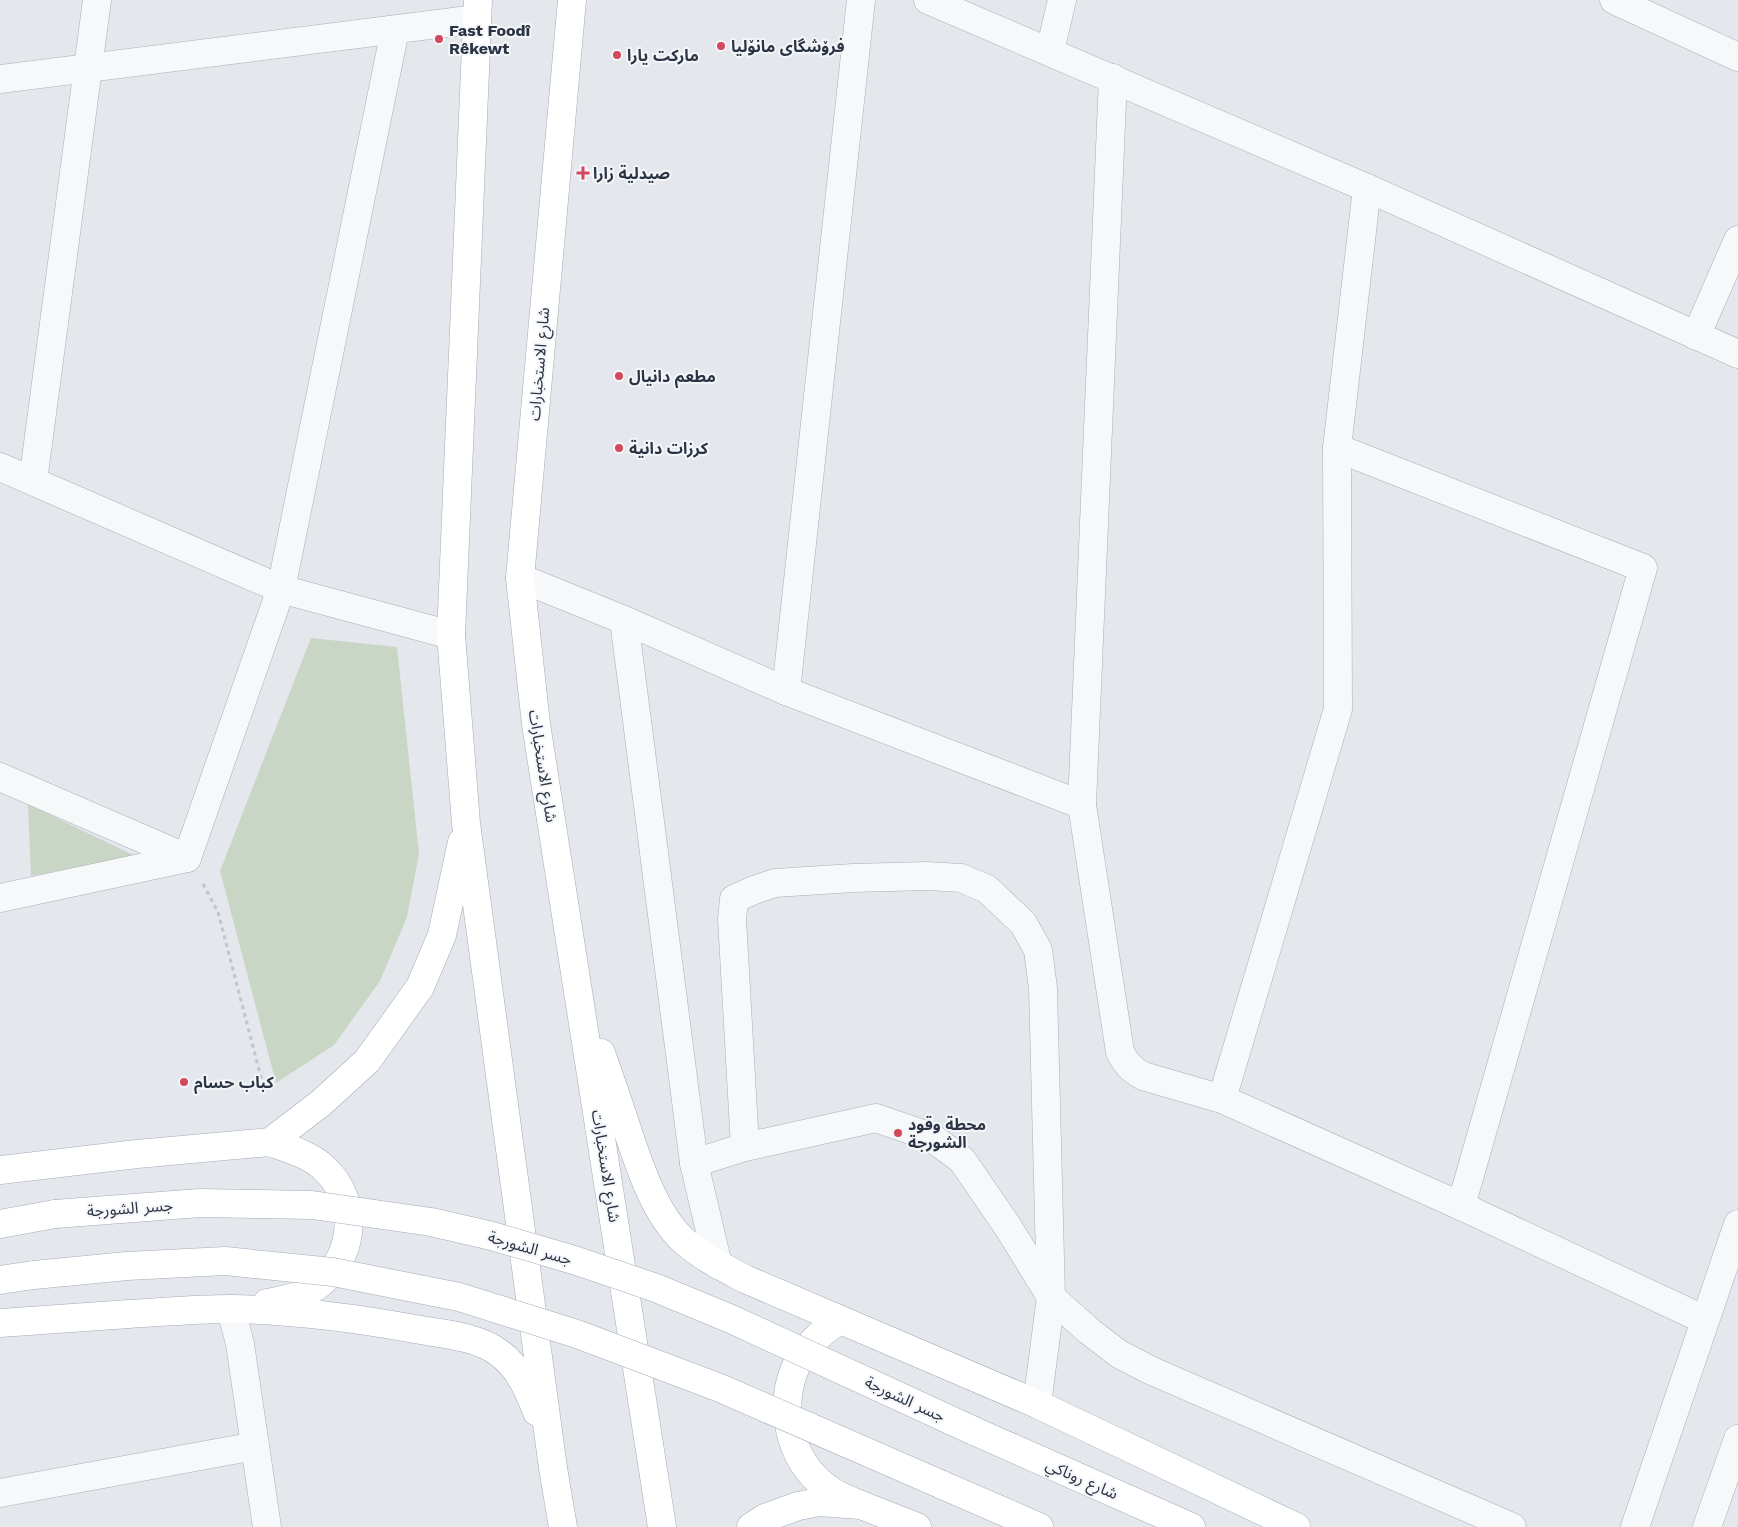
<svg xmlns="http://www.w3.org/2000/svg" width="1738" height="1527" font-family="'Work Sans','Noto Sans Arabic',sans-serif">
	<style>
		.green { fill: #c9d6c5 }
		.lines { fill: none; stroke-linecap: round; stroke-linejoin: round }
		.minor-casing { stroke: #a9aeb7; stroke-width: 29 }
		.major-casing { stroke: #a3abb8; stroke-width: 29 }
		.path { stroke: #c2c5cb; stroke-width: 3; stroke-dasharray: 4 4; stroke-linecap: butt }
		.minor { stroke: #f7f8fa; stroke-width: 28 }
		.major { stroke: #fff; stroke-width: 28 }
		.major-bridge-casing { stroke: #a3abb8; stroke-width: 29; stroke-linecap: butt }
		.major-bridge { stroke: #fff; stroke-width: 28 }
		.poi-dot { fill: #d1495b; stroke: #f4f6f9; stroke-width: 2 }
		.labels { text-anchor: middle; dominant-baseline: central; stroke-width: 4; stroke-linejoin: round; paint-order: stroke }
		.poi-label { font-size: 16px; font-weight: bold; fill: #2b3445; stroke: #f4f6f9; text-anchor: start }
		.street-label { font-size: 16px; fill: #2b3445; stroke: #f4f6f9 }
	</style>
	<rect width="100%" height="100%" fill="#e4e7ec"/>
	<g class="green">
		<polygon points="311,638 397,647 419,854 407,917 380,981 334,1045 276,1083 220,871"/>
		<polygon points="28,804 135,856 31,876"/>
	</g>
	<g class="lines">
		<defs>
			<g id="minor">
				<polyline points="928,0 1367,188 1738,354"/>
				<polyline points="1614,0 1738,57"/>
				<polyline points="1050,51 1062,0"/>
				<path d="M1113 78 1082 805 1120 1052C1126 1064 1132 1070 1143 1076L1222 1099 1461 1206 1705 1320"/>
				<polyline points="0,79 477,19"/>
				<polyline points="1696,336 1738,240"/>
				<polyline points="1337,448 1643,568 1461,1206"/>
				<polyline points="0,467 281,589 451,635"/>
				<polyline points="33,481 97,0"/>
				<polyline points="520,578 624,620 786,691 1082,805"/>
				<polyline points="624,620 694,1163 718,1265"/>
				<polyline points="786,691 861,0"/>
				<polyline points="0,777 187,858"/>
				<polyline points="187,858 281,589 395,30"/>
				<polyline points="0,898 187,858"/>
				<polyline points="1222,1099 1338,709 1337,448 1367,188"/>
				<polyline points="745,1147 732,919 734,899 754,890 775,883 853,878 927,876 961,878 987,889 1023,923 1038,950 1043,988 1051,1297 1037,1404"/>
				<polyline points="694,1163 745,1147 876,1118 931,1137 962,1160 1008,1227 1051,1297 1089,1331 1119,1354 1152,1371 1512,1527"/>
				<polyline points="231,1309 240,1344 267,1527"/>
				<polyline points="0,1493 255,1446"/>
				<polyline points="1635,1527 1738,1224"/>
				<polyline points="1707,1527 1738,1439"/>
			</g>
			<g id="major">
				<polyline points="478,0 451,635 466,823 553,1468 563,1527"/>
				<polyline points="572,0 520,578 536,724 662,1527"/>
				<path d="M601 1053C610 1079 619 1104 627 1129 639 1165 655 1215 684 1241 702 1257 724 1268 745 1279L1037 1404 1296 1527"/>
				<polyline points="0,1170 137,1154 270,1142 321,1103 367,1061 420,987 442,935 462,842"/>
				<polyline points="0,1224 55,1214"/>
				<polyline points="0,1280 34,1275"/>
				<path d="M267 1303C282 1300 298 1298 311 1290 354 1264 362 1204 325 1169 311 1155 289 1149 270 1142"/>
				<path d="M839 1320C822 1332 806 1345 797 1364 777 1406 789 1460 827 1488 837 1496 849 1500 861 1505"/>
				<path d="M0 1323C43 1320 86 1317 129 1314 163 1312 197 1309 231 1309 292 1310 355 1318 415 1329 442 1334 476 1336 498 1352 519 1367 528 1389 537 1412"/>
				<polyline points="974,1431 1191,1527"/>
				<polyline points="940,1484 1039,1527"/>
				<polyline points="751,1527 765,1518 798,1506 819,1502 861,1505 917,1527"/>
			</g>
		</defs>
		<use href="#minor" class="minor-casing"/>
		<use href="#major" class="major-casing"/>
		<polyline class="path" points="203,884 218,912 263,1085"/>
		<use href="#minor" class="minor"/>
		<use href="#major" class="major"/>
		<defs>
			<g id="major-bridge">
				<polyline points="55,1214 200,1203 258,1204 312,1205 431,1222 492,1236 577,1261 656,1288 731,1319 974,1431"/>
				<polyline points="34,1275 127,1266 225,1261 333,1272 459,1297 577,1334 720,1388 940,1484"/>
			</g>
		</defs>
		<use href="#major-bridge" class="major-bridge-casing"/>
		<use href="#major-bridge" class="major-bridge"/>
	</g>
	<g class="poi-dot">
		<circle cx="439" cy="39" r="5"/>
		<circle cx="721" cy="46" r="5"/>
		<circle cx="617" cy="55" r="5"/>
		<path d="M580.5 165.5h5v5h5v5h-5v5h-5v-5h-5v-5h5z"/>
		<circle cx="619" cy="376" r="5"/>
		<circle cx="619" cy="448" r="5"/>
		<circle cx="184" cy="1082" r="5"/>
		<circle cx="898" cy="1133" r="5"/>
	</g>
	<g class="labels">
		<g class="poi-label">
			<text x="449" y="30">Fast Foodî<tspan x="449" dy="18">Rêkewt</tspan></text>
			<text x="731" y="46">فرۆشگای مانۆلیا</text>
			<text x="627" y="55">ماركت يارا</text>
			<text x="593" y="173">صيدلية زارا</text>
			<text x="629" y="376">مطعم دانيال</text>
			<text x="629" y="448">كرزات دانية</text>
			<text x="194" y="1082">كباب حسام</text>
			<text x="908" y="1124">محطة وقود<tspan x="908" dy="18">الشورجة</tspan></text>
		</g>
		<g class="street-label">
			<text transform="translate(539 364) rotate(-85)">شارع الاستخبارات</text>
			<text transform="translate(543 766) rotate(81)">شارع الاستخبارات</text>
			<text transform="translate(606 1166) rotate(81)">شارع الاستخبارات</text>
			<text transform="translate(130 1208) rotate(-4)">جسر الشورجة</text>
			<text transform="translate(530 1248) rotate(16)">جسر الشورجة</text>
			<text transform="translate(905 1399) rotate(25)">جسر الشورجة</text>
			<text transform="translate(1082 1479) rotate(24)">شارع روناكي</text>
		</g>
	</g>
</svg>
